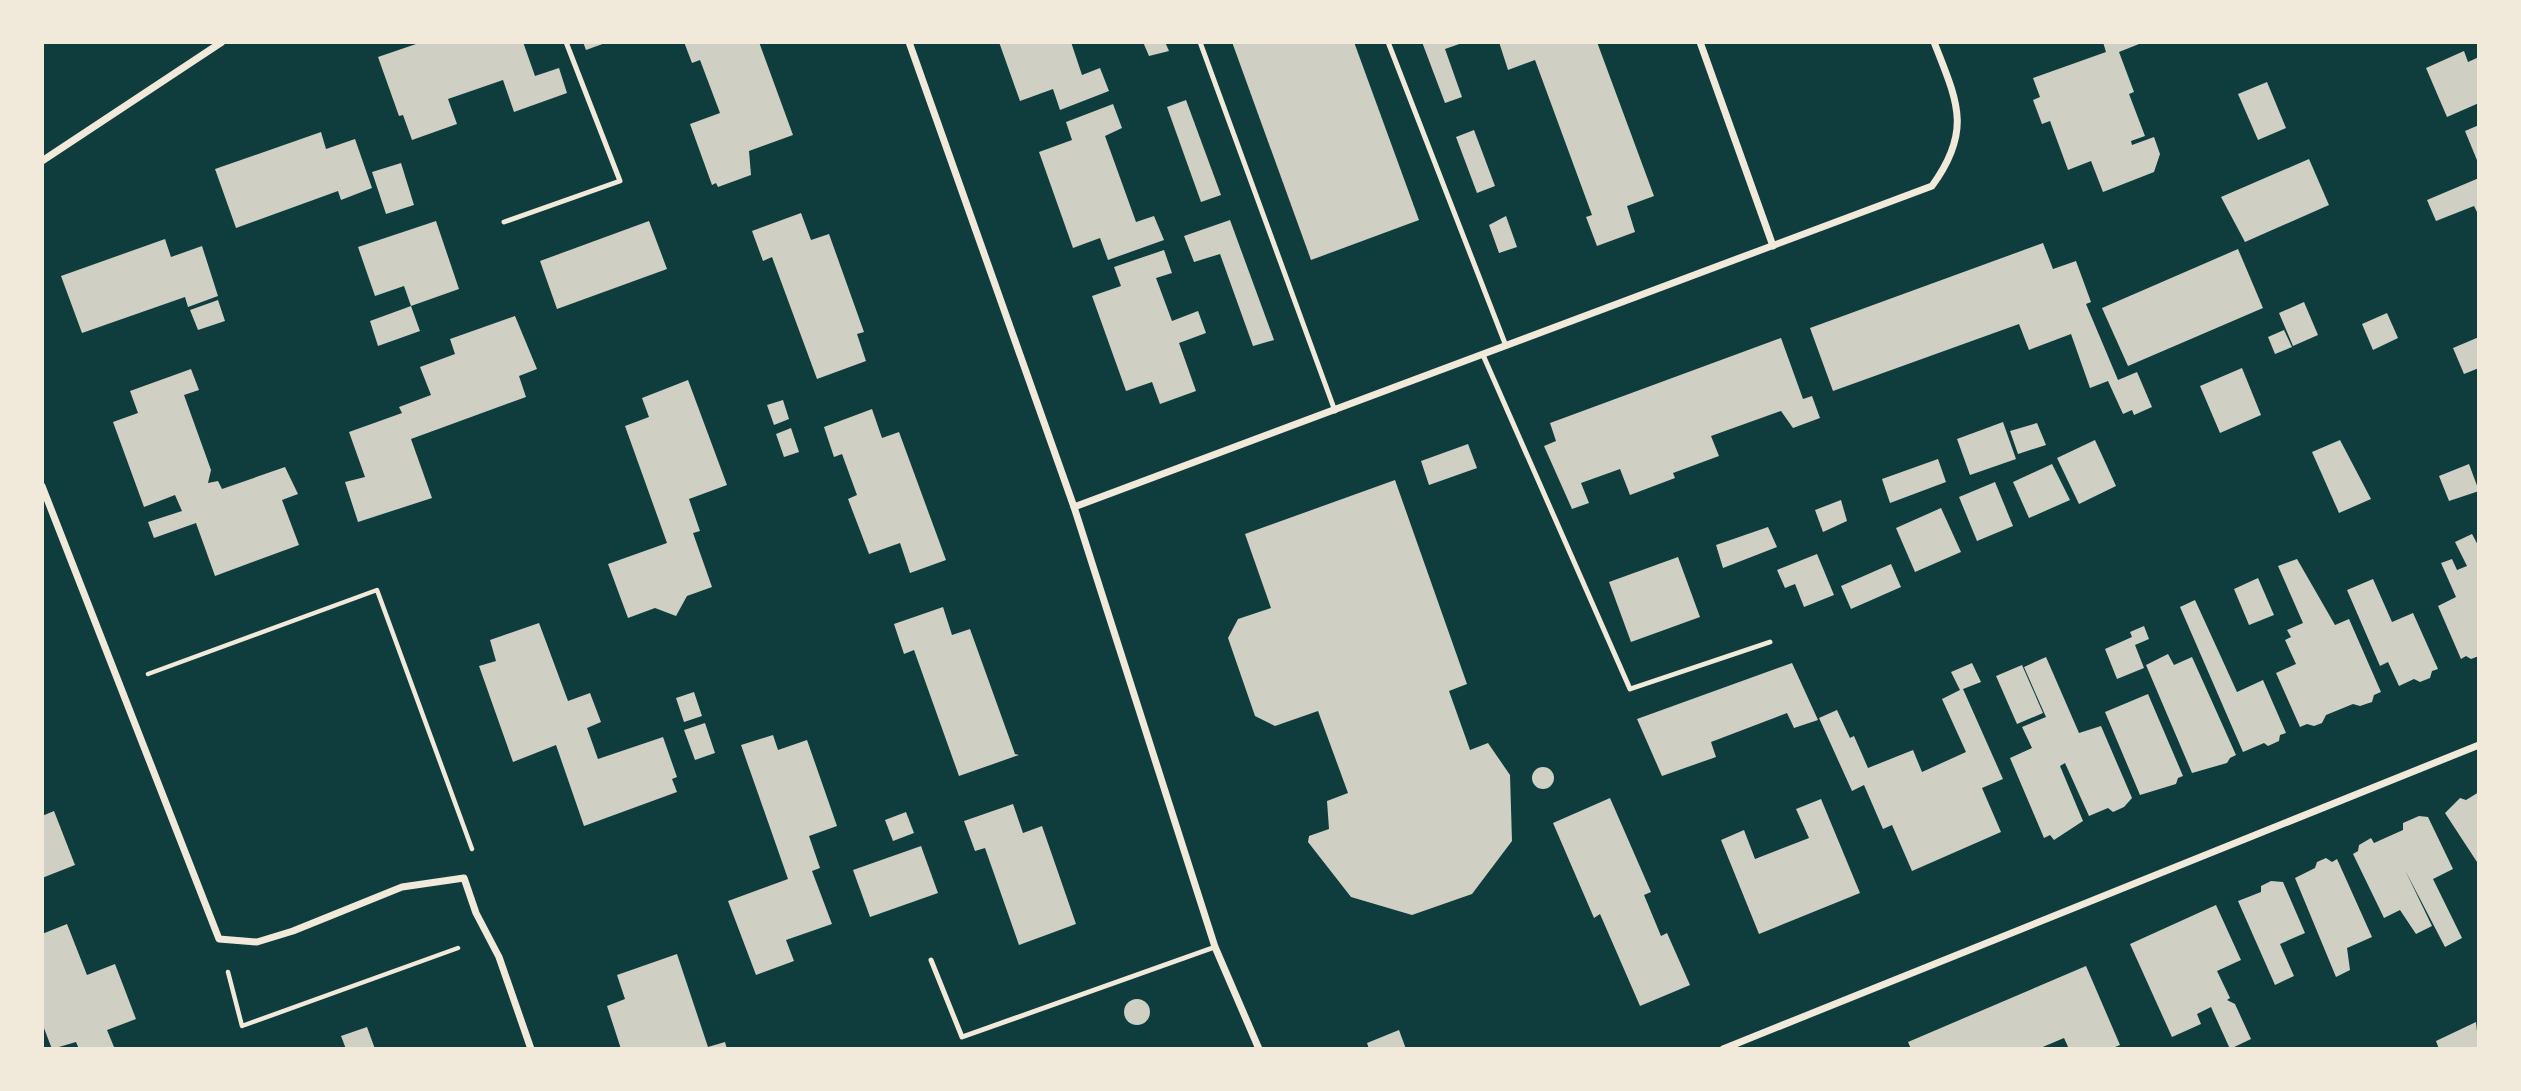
<svg xmlns="http://www.w3.org/2000/svg" width="2521" height="1091" font-family="Arial,sans-serif">
	<style>
		.building { fill: #cfcfc3 }
		.lines { fill: none; stroke-linecap: round; stroke-linejoin: round }
		.path { stroke: #f1e9da; stroke-width: 4.5 }
		.service { stroke: #f1e9da; stroke-width: 5 }
		.minor { stroke: #f1e9da; stroke-width: 7 }
	</style>
	<rect width="100%" height="100%" fill="#0f3d3e"/>
	<g class="building">
		<polygon points="422,42 523,42 535,76 559,68 567,93 514,112 503,80 448,99 457,124 412,140 403,115 399,116 378,57"/>
		<polygon points="583,42 608,42 586,50"/>
		<polygon points="684,42 759,42 793,135 749,151 751,175 718,187 716,183 712,185 690,124 720,113 700,60 692,63"/>
		<polygon points="999,42 1071,42 1082,75 1100,68 1109,91 1060,110 1053,89 1020,101"/>
		<polygon points="1143,42 1165,42 1169,51 1149,56"/>
		<polygon points="1232,42 1354,42 1419,220 1311,260"/>
		<polygon points="1422,42 1465,42 1445,49 1462,97 1445,103"/>
		<polygon points="1499,42 1597,42 1654,196 1627,206 1635,232 1597,246 1586,217 1592,215 1535,60 1508,70"/>
		<polygon points="2103,42 2144,42 2119,52 2134,92 2129,94 2145,136 2131,141 2132,145 2154,137 2160,154 2154,172 2103,192 2091,161 2068,170 2050,121 2042,124 2033,100 2040,97 2033,78 2106,52"/>
		<polygon points="2464,51 2468,62 2479,57 2479,103 2447,117 2426,68"/>
		<polygon points="2267,82 2286,128 2258,140 2238,94"/>
		<polygon points="1186,100 1221,195 1201,202 1167,107"/>
		<polygon points="1113,104 1122,128 1105,136 1136,222 1154,216 1164,240 1108,260 1100,238 1073,248 1039,152 1072,140 1066,122"/>
		<polygon points="2479,125 2479,165 2465,131"/>
		<polygon points="1474,130 1495,186 1477,193 1456,137"/>
		<polygon points="321,132 326,149 355,139 372,188 341,200 338,191 236,228 215,169"/>
		<polygon points="2309,159 2329,205 2245,242 2221,197"/>
		<polygon points="401,163 414,205 386,214 372,172"/>
		<polygon points="2479,178 2479,216 2474,206 2436,221 2427,200"/>
		<polygon points="801,213 811,240 829,234 864,332 857,334 866,361 817,379 772,257 763,261 752,231"/>
		<polygon points="1506,216 1517,247 1499,253 1489,225"/>
		<polygon points="1230,220 1274,340 1253,346 1220,254 1194,262 1184,236"/>
		<polygon points="436,221 459,289 411,306 404,286 375,296 358,247"/>
		<polygon points="649,221 667,269 557,309 540,261"/>
		<polygon points="165,239 171,257 202,246 218,296 188,307 185,297 82,333 61,276"/>
		<polygon points="2043,243 2053,269 2076,261 2091,302 2086,304 2118,380 2137,372 2152,407 2134,415 2132,410 2123,414 2108,381 2090,388 2071,334 2029,350 2019,324 1833,391 1810,328"/>
		<polygon points="2238,249 2263,308 2128,366 2102,308"/>
		<polygon points="1164,250 1172,273 1156,278 1172,321 1198,311 1206,333 1179,343 1196,391 1160,404 1152,382 1126,391 1092,296 1121,286 1114,267"/>
		<polygon points="218,300 225,321 198,330 190,310"/>
		<polygon points="2304,302 2318,335 2293,346 2279,313"/>
		<polygon points="411,306 420,331 378,346 370,321"/>
		<polygon points="2387,313 2398,338 2373,350 2362,324"/>
		<polygon points="515,316 537,369 519,376 526,397 411,439 432,498 358,522 345,482 365,477 349,432 402,413 399,407 431,395 420,367 455,354 450,339"/>
		<polygon points="2284,330 2292,347 2275,354 2268,337"/>
		<polygon points="2479,337 2479,368 2464,374 2453,348"/>
		<polygon points="1781,338 1803,399 1812,396 1820,418 1793,428 1781,411 1711,436 1719,456 1673,473 1675,478 1630,495 1620,469 1581,483 1589,503 1572,509 1544,446 1556,441 1550,423"/>
		<polygon points="2242,368 2261,415 2220,433 2200,386"/>
		<polygon points="191,369 199,390 184,395 211,470 208,483 218,481 222,489 285,467 298,494 282,500 299,545 215,576 196,523 154,538 148,522 182,511 175,495 144,507 113,422 138,413 130,391"/>
		<polygon points="688,380 727,485 689,499 700,531 693,533 712,587 687,596 676,616 655,608 628,618 608,564 667,543 625,426 649,417 642,398"/>
		<polygon points="783,400 789,419 774,425 767,405"/>
		<polygon points="872,409 882,438 899,432 946,560 910,573 900,543 869,554 848,499 857,495 842,454 834,457 824,427"/>
		<polygon points="2003,422 2016,459 1970,475 1957,439"/>
		<polygon points="2037,423 2046,445 2018,454 2010,431"/>
		<polygon points="791,428 799,452 784,457 776,434"/>
		<polygon points="2095,440 2116,486 2079,504 2057,458"/>
		<polygon points="2340,440 2371,499 2339,513 2312,452"/>
		<polygon points="1468,444 1477,468 1429,485 1421,461"/>
		<polygon points="1938,459 1946,482 1890,503 1882,479"/>
		<polygon points="2052,464 2070,500 2029,518 2013,482"/>
		<polygon points="2469,464 2479,491 2449,501 2439,476"/>
		<polygon points="1395,480 1467,684 1449,691 1470,750 1488,743 1510,775 1512,841 1472,894 1412,915 1351,897 1308,842 1309,836 1329,829 1327,801 1348,793 1318,711 1275,726 1255,716 1228,638 1238,619 1271,608 1245,534"/>
		<polygon points="1995,482 2013,526 1977,541 1959,497"/>
		<polygon points="1841,500 1847,521 1823,532 1815,510"/>
		<polygon points="1941,508 1961,552 1915,572 1896,528"/>
		<polygon points="1768,527 1777,547 1723,568 1716,545"/>
		<polygon points="2472,534 2479,547 2479,656 2471,659 2466,656 2461,659 2438,606 2456,597 2441,563 2452,559 2457,570 2467,566 2455,542"/>
		<polygon points="1817,554 1834,595 1804,607 1795,584 1785,588 1777,570"/>
		<polygon points="1678,557 1700,617 1631,642 1609,582"/>
		<polygon points="2297,559 2335,625 2349,619 2381,692 2374,695 2372,702 2360,706 2353,704 2326,715 2322,723 2314,726 2307,724 2300,727 2276,673 2296,664 2285,640 2291,637 2287,630 2303,623 2278,566"/>
		<polygon points="1891,564 1901,587 1851,609 1841,586"/>
		<polygon points="2258,578 2274,615 2249,625 2234,589"/>
		<polygon points="2373,579 2392,622 2413,613 2438,669 2432,671 2430,678 2420,682 2414,679 2399,686 2388,662 2380,666 2347,590"/>
		<polygon points="2195,600 2237,692 2263,680 2286,733 2280,735 2279,741 2268,746 2264,743 2243,752 2180,607"/>
		<polygon points="943,607 952,635 970,629 1015,754 1019,755 959,776 914,650 904,654 894,624"/>
		<polygon points="539,623 568,701 590,693 601,722 587,728 598,759 663,737 677,777 672,779 677,792 584,826 556,745 513,762 479,666 496,661 490,640"/>
		<polygon points="2144,626 2149,639 2135,645 2144,668 2117,679 2105,649 2132,637 2130,632"/>
		<polygon points="2168,654 2174,665 2192,657 2236,755 2230,758 2227,763 2192,773 2146,665"/>
		<polygon points="2046,657 2079,733 2101,726 2132,798 2124,807 2113,812 2108,808 2089,816 2065,763 2060,766 2083,821 2054,840 2050,835 2044,838 2010,758 2032,748 2022,727 2046,717 2024,667"/>
		<polygon points="1792,663 1818,720 1794,728 1787,713 1711,742 1716,757 1662,776 1637,719"/>
		<polygon points="1972,663 1981,682 1963,689 2003,779 1982,788 2001,832 1912,871 1892,825 1883,829 1864,785 1852,791 1819,718 1837,710 1850,738 1854,736 1868,768 1913,750 1922,772 1966,752 1942,699 1960,690 1951,672"/>
		<polygon points="2022,665 2043,713 2017,724 1996,676"/>
		<polygon points="694,692 702,716 684,722 676,698"/>
		<polygon points="2148,694 2183,776 2178,778 2176,784 2140,795 2105,712"/>
		<polygon points="705,723 715,753 695,760 684,730"/>
		<polygon points="773,735 778,750 807,740 837,826 809,836 820,868 812,871 832,924 786,940 794,961 756,975 728,901 788,879 741,745"/>
		<circle cx="1543" cy="778" r="11"/>
		<polygon points="2479,792 2479,861 2477,862 2445,813 2460,798 2466,800"/>
		<polygon points="1610,798 1651,892 1644,895 1661,936 1667,933 1690,985 1640,1006 1600,914 1594,918 1553,823"/>
		<polygon points="1821,799 1860,893 1759,934 1721,840 1744,830 1755,859 1809,838 1796,809"/>
		<polygon points="1013,804 1023,833 1042,826 1076,924 1019,945 985,848 975,851 964,821"/>
		<polygon points="54,811 75,865 42,878 42,816"/>
		<polygon points="906,812 914,833 893,841 885,820"/>
		<polygon points="2419,816 2428,817 2453,869 2433,879 2462,938 2445,947 2405,870 2432,926 2416,934 2400,910 2384,918 2353,854 2358,851 2359,845 2371,838 2374,843 2403,830 2403,823"/>
		<polygon points="921,846 938,893 870,917 853,870"/>
		<polygon points="2326,858 2332,862 2337,859 2372,937 2347,948 2350,970 2336,977 2295,878 2315,868 2317,862"/>
		<polygon points="2271,881 2283,882 2305,933 2280,944 2294,976 2275,985 2238,901 2261,892 2261,886"/>
		<polygon points="2216,905 2241,960 2217,971 2230,998 2227,1000 2235,1004 2251,1039 2230,1049 2211,1007 2197,1014 2201,1024 2172,1037 2130,944"/>
		<polygon points="67,924 87,975 115,964 136,1019 107,1030 114,1047 109,1049 79,1049 76,1042 52,1049 42,1023 42,934"/>
		<polygon points="677,954 708,1047 725,1042 727,1049 621,1049 607,1006 625,999 617,975"/>
		<polygon points="2086,966 2120,1045 2110,1049 2069,1049 2064,1038 2038,1049 1911,1049 1908,1042"/>
		<circle cx="1137" cy="1012" r="13"/>
		<polygon points="2476,1022 2479,1049 2439,1049 2436,1041"/>
		<polygon points="367,1027 375,1049 346,1049 341,1036"/>
		<polygon points="1399,1030 1406,1049 1369,1049 1367,1043"/>
	</g>
	<g class="lines">
		<g class="path">
			<polyline points="148,674 377,590 472,849"/>
			<polyline points="228,972 242,1026 458,948"/>
		</g>
		<g class="service">
			<polyline points="1200,42 1335,411"/>
			<polyline points="1388,42 1506,346"/>
			<polyline points="504,222 620,181 566,42"/>
			<polyline points="1483,355 1630,689 1770,642"/>
			<polyline points="931,960 962,1037 1215,947"/>
		</g>
		<g class="minor">
			<polyline points="909,42 1074,507 1215,947 1259,1049"/>
			<polyline points="1700,42 1773,246"/>
			<polyline points="42,161 222,42"/>
			<polyline points="42,486 219,939 257,942 293,931 402,887 464,878 476,913 499,957 531,1049"/>
			<path d="M1074 507 1932 186C1973 130 1957 101 1934 42"/>
			<polyline points="1723,1049 2479,745"/>
		</g>
	</g>
	<rect width="2521" height="1091" fill="none" stroke="#f1e9da" stroke-width="88"/>
</svg>
